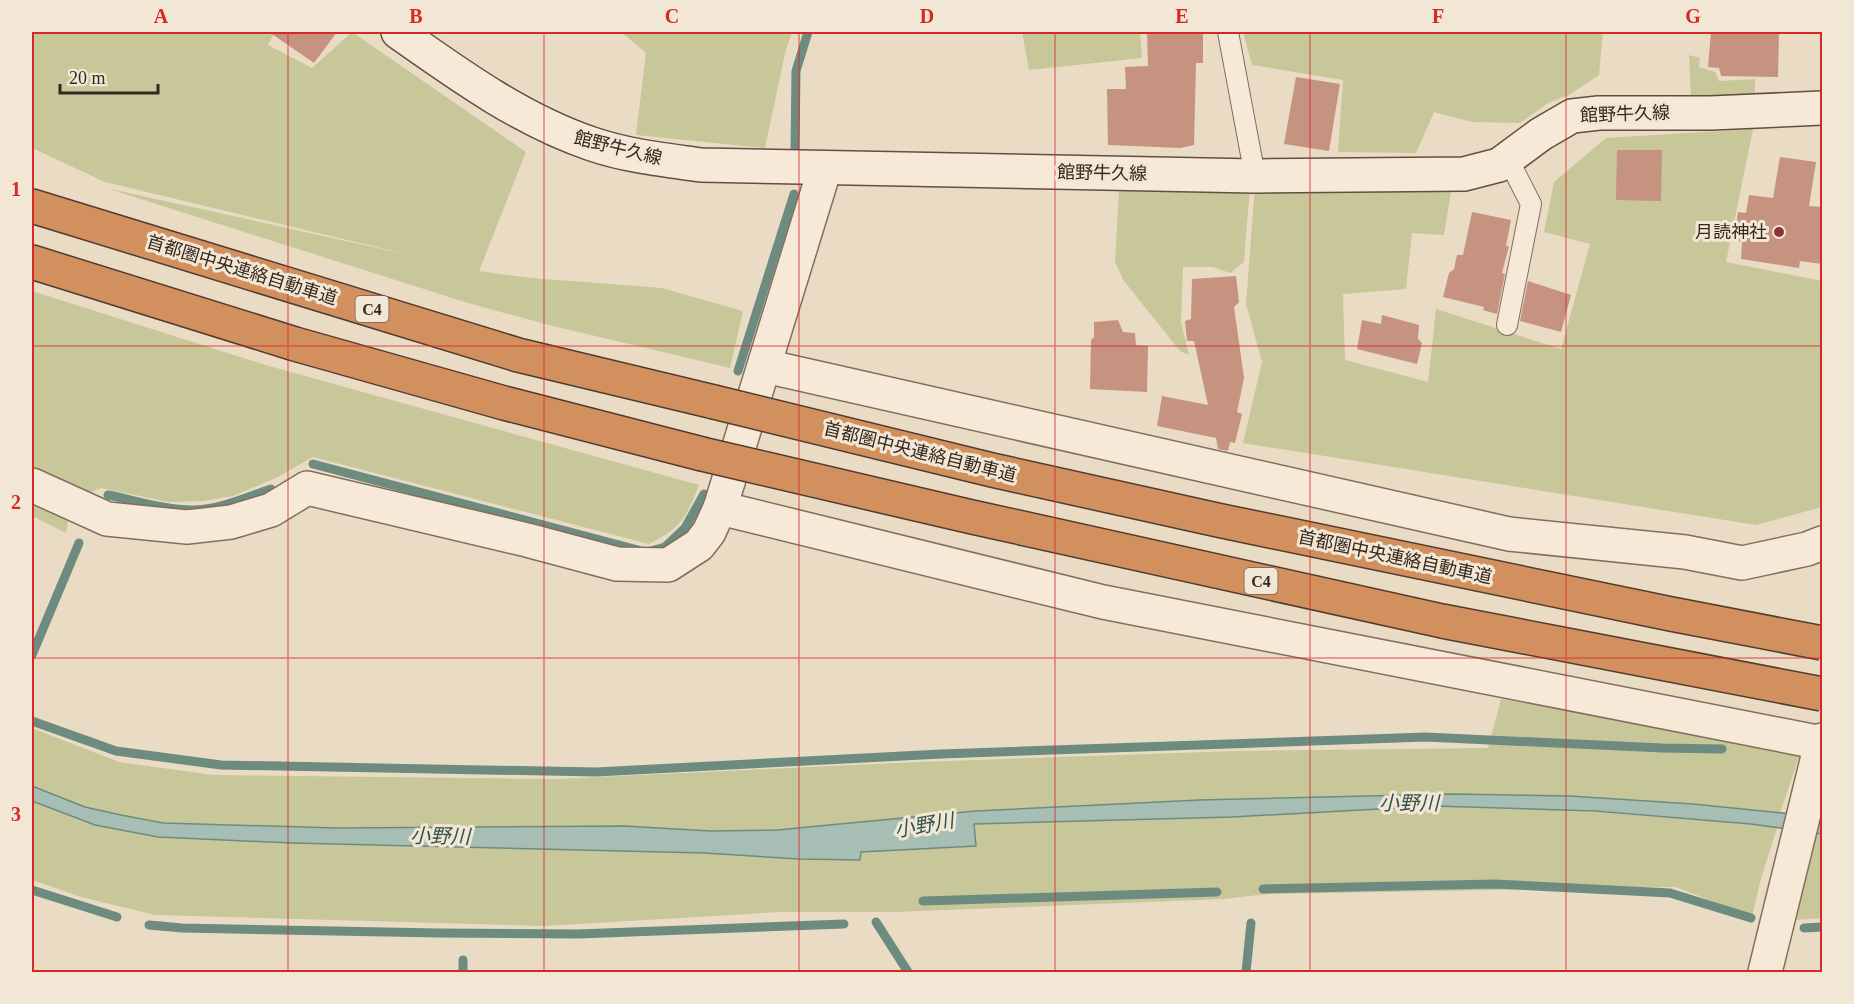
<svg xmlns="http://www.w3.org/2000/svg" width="1854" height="1004" font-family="'Times New Roman','Noto Sans JP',serif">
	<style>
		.green { fill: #c7c79a }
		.water { fill: #a7beb4; stroke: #6e8b80; stroke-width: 1.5 }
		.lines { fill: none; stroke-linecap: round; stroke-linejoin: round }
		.stream { stroke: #6e8b80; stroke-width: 9 }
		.building { fill: #c5937f }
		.lane-casing { stroke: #846d5d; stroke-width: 22 }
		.street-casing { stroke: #846d5d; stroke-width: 36 }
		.secondary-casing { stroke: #654e40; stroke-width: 36 }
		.highway-casing { stroke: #523c31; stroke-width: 36 }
		.lane { stroke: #f6e9d8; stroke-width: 20 }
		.street { stroke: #f6e9d8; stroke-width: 33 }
		.secondary { stroke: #f6e9d8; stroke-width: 33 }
		.highway { stroke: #d2905e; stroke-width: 33 }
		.highway-bridge-casing { stroke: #523c31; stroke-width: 36; stroke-linecap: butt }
		.highway-bridge { stroke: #d2905e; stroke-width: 33 }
		.grid { fill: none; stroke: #d62828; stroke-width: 1.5; stroke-opacity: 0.55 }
		.poi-dot { fill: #8d323e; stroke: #f2e6d4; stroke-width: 2 }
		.labels { text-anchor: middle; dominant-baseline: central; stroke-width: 6; stroke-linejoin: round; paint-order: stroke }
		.shield { fill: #f2e6d4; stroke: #6e6055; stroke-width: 1.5 }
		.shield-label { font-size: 16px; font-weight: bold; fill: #35271f }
		.street-label { font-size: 18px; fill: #35271f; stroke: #f2e6d4 }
		.poi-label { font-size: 18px; fill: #35271f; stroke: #f2e6d4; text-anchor: end }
		.water-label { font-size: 20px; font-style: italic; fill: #30534d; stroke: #f2e6d4 }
		.neatline { fill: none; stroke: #d62828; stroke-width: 2 }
		.grid-label { font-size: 20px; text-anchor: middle; font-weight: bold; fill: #d62828 }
	</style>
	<rect width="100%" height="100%" fill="#eadbc5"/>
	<g class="green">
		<polygon points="32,32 275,32 268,45 312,68 352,32 526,152 479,271 531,278 662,288 743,311 730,368 549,325 468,303 106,188 414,256 105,182 32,148"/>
		<polygon points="621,32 792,32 785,53 765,148 636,135 646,53"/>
		<polygon points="1022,32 1140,32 1142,58 1029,70"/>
		<polygon points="1243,32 1603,32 1599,75 1569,95 1548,103 1520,123 1472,122 1434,112 1416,153 1338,152 1343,80 1252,65"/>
		<polygon points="1689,55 1700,58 1699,67 1715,72 1719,81 1755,79 1755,94 1691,98"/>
		<polygon points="1753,129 1726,262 1822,281 1822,507 1756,525 1243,443 1262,362 1246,304 1255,185 1451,192 1444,235 1412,233 1406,289 1343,294 1345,360 1428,382 1436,309 1561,349 1590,244 1544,232 1554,182 1606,138"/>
		<polygon points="1250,187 1244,262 1230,273 1213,267 1183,267 1181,322 1189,355 1180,351 1124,281 1115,262 1119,190"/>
		<path d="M32 291 269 366 699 485C685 519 682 527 649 544L313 457 276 478 233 496 203 501 169 502 101 488 87 494 32 469Z"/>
		<polygon points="32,495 69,515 66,533 32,516"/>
		<polygon points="1501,699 1800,754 1780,813 1693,804 1570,796 1454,794 1199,800 976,811 777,830 711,831 624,826 337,828 163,823 121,815 85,807 32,786 32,728 119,762 213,775 556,779 918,762 1236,751 1488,748"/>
		<polygon points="32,801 95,825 158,837 292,843 704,853 799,859 860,860 860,852 975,846 973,824 1232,817 1434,806 1559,809 1751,824 1777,828 1760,882 1752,917 1676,887 1268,894 1223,899 895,912 779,912 545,926 155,915 81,897 32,880"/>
		<polygon points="1816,833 1822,834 1822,918 1796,920 1801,893"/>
	</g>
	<polygon class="water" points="32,786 85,807 121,815 163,823 337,828 624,826 711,831 777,830 976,811 1199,800 1454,794 1570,796 1693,804 1822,817 1822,834 1751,824 1595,811 1434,806 1232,817 974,824 976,846 861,852 860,860 799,859 704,853 292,843 158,837 95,825 32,801"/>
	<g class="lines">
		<g class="stream">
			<polyline points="795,150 796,71 808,32"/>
			<polyline points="738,371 794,194"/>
			<polyline points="313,464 638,550"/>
			<path d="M108 495C134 500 168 511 195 510 221 509 247 497 271 489"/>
			<polyline points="651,551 665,547 685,528 704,494"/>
			<polyline points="32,655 79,543"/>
			<polyline points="32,721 116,751 221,765 596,772 941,754 1426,737 1662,748 1722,749"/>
			<polyline points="1263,889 1495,884 1670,893 1751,918"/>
			<polyline points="32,890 117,917"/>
			<polyline points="923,901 1217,892"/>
			<polyline points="876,922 908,972"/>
			<polyline points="149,925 182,928 439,933 578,934 844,924"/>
			<polyline points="1804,928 1822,927"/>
			<polyline points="463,960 463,972"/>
			<polyline points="1246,972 1251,923"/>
		</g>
	</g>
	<g class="building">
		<polygon points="269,32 337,32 314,63"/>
		<polygon points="1147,32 1203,32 1203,63 1196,63 1194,145 1180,148 1108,145 1107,89 1126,89 1125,67 1148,66"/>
		<polygon points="1711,32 1779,32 1778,77 1721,76 1719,68 1708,67"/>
		<polygon points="1296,77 1340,84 1329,151 1284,144"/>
		<polygon points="1617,150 1662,150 1661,201 1616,200"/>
		<polygon points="1780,157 1816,162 1809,206 1822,207 1822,264 1800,261 1799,268 1741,259 1742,242 1734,240 1738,212 1746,213 1749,195 1773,198"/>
		<polygon points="1472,212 1511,220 1506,246 1509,246 1502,273 1505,274 1497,314 1483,310 1484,307 1443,297 1449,273 1454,269 1457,255 1463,255"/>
		<polygon points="1236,276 1239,302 1234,307 1244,378 1237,412 1242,414 1235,443 1230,442 1228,451 1218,449 1216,438 1157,426 1162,396 1208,405 1194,341 1187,341 1185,321 1191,319 1192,279"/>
		<polygon points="1528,281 1571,295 1561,332 1520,321"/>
		<polygon points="1382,315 1419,325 1418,339 1422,343 1417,364 1357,349 1362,320 1381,324"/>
		<polygon points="1118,320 1123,332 1135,333 1136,345 1148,346 1147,392 1090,389 1091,340 1094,337 1094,322"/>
	</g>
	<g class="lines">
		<defs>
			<g id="lane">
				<polyline points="1228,32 1255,176"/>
				<polyline points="1507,325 1531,204 1508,159"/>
			</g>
			<g id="street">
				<polyline points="765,366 1509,534 1685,552 1742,563 1807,549 1822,543"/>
				<polyline points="32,485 107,519 187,527 231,522 271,510 307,488 527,540 617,564 668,565 699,545 709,532 720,508 825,168"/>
				<polyline points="720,508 1103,602 1822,743"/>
				<polyline points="1765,972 1822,740"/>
			</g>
			<path id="secondary" d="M398 32C459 75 521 120 592 144 627 156 665 160 701 165L1255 176 1464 174 1499 165 1541 134 1572 116 1599 113H1711L1822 108"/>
			<g id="highway">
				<polyline points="32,206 518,355 714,402"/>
				<polyline points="32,262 295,344 504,403 702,454"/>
			</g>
		</defs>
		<use href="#lane" class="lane-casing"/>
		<use href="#street" class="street-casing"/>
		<use href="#secondary" class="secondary-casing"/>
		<use href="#highway" class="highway-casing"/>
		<use href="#lane" class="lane"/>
		<use href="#street" class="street"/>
		<use href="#secondary" class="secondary"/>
		<use href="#highway" class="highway"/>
		<defs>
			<g id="highway-bridge">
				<polyline points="714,402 992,470 1222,521 1671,614 1822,643"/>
				<polyline points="702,454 972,517 1442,621 1822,694"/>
			</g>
		</defs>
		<use href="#highway-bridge" class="highway-bridge-casing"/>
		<use href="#highway-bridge" class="highway-bridge"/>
	</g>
	<path class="grid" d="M288 32V972M544 32V972M799 32V972M1055 32V972M1310 32V972M1566 32V972M32 346H1822M32 658H1822"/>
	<circle class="poi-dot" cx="1779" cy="232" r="6"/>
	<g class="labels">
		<g class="shield">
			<rect x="355.5" y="296" width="33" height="26" rx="4.5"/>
			<rect x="1244.5" y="568" width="33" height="26" rx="4.5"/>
		</g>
		<g class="shield-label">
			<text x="372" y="309">C4</text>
			<text x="1261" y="581">C4</text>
		</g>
		<g class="street-label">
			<text transform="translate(1625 114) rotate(-2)">館野牛久線</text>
			<text transform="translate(618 148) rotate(14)">館野牛久線</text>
			<text transform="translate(1102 173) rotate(1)">館野牛久線</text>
			<text transform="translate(242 270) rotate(17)">首都圏中央連絡自動車道</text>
			<text transform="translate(920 452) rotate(14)">首都圏中央連絡自動車道</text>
			<text transform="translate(1395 557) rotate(12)">首都圏中央連絡自動車道</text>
		</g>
		<g class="poi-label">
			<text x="1767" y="232">月読神社</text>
		</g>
		<g class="water-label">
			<text x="1409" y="803">小野川</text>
			<text transform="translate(924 825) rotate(-10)">小野川</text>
			<text transform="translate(440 836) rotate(1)">小野川</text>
		</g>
	</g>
	<rect width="1854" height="1004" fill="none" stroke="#f2e6d4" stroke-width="66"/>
	<path d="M60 84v9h98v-9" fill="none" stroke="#35271f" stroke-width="3"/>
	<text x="69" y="84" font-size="18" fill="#35271f" stroke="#f2e6d4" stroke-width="4.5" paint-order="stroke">20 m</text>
	<rect x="33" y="33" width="1788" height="938" class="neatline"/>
	<g class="grid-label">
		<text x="161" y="23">A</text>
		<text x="416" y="23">B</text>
		<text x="672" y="23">C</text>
		<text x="927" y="23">D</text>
		<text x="1182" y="23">E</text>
		<text x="1438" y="23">F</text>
		<text x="1693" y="23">G</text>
		<text x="16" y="196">1</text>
		<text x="16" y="509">2</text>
		<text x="16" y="821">3</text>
	</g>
</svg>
